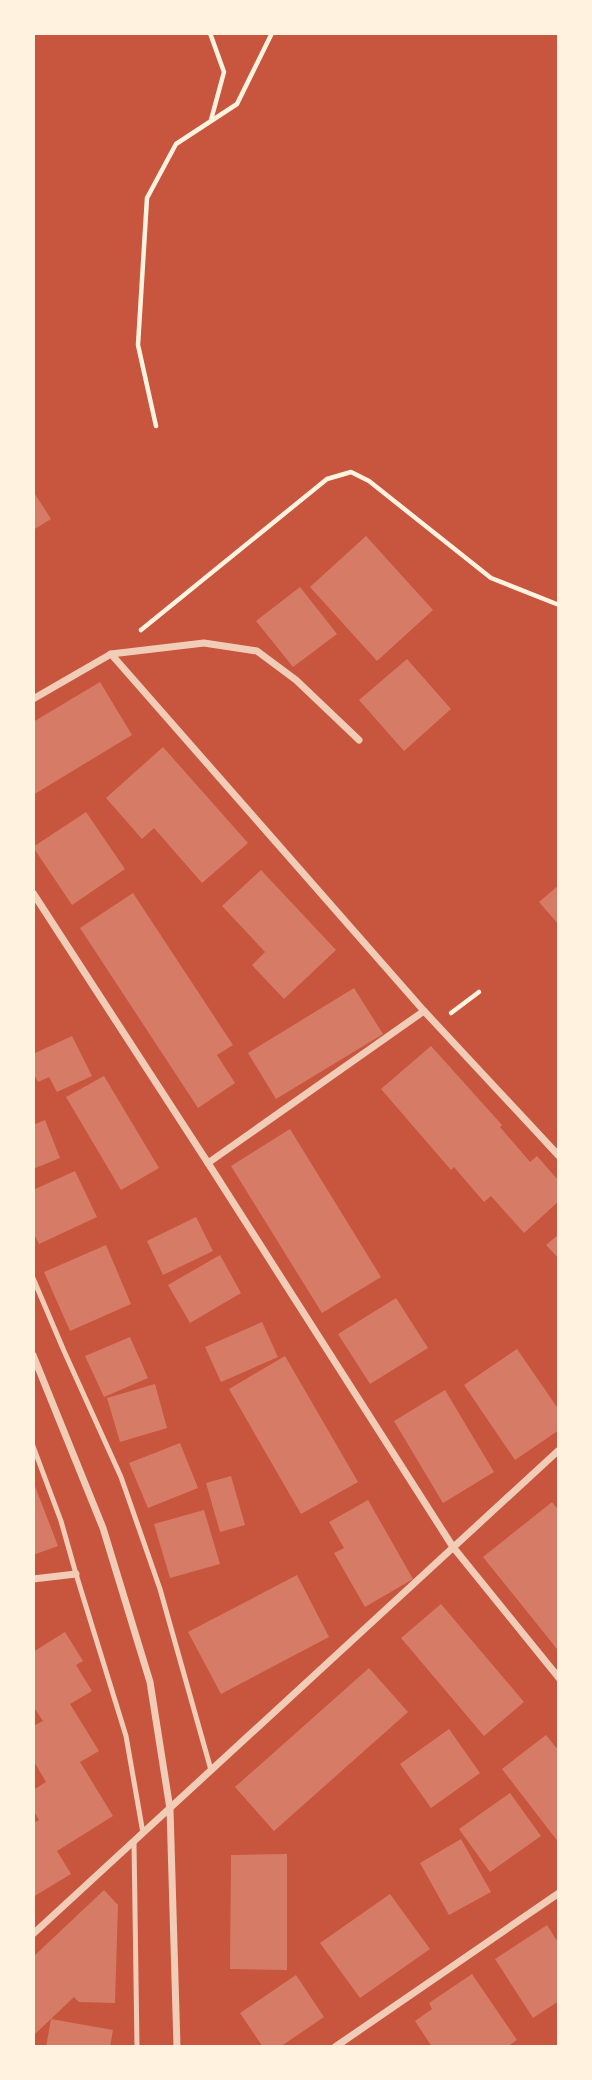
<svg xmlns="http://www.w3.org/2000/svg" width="592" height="2080" font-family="'Golos Text',sans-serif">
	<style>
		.building { fill: #d67c66 }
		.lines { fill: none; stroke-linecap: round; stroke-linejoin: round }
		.path { stroke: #fff3e0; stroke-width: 4.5 }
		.service { stroke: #f1ccb7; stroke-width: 5 }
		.minor { stroke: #f1ccb7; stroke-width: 7 }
	</style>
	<rect width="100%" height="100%" fill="#c8553d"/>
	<g class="building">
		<polygon points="33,491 51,519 33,530"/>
		<polygon points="366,536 433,610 377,661 310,587"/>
		<polygon points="300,587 337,634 293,667 256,621"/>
		<polygon points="407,659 451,709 404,751 359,700"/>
		<polygon points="100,682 132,735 33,795 33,722"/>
		<polygon points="163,747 248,843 202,883 154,828 142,839 106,798"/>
		<polygon points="86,812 125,869 72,905 33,847"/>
		<polygon points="261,870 336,950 284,999 252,965 265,952 222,906"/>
		<polygon points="559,885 559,925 539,902"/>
		<polygon points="133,893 233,1045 217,1055 235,1083 198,1108 80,928"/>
		<polygon points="354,988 383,1034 276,1099 248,1053"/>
		<polygon points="72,1036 92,1076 57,1092 49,1077 38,1082 33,1072 33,1054"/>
		<polygon points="431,1046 502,1125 500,1127 530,1162 537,1156 559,1181 559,1201 524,1233 491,1196 484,1202 454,1167 451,1170 381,1089"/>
		<polygon points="104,1076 159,1168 121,1190 66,1097"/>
		<polygon points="45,1120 60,1158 33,1169 33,1125"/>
		<polygon points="290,1129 381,1277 322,1313 231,1166"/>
		<polygon points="75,1171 97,1217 39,1244 33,1232 33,1190"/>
		<polygon points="196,1217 213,1251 163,1275 147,1241"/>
		<polygon points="559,1234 559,1259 546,1245"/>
		<polygon points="106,1245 131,1304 70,1331 44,1272"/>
		<polygon points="220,1255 241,1293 190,1323 168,1285"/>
		<polygon points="396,1298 428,1348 370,1384 338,1334"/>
		<polygon points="262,1322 278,1357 221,1382 205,1347"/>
		<polygon points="130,1337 148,1378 104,1397 85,1356"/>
		<polygon points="517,1349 559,1410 559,1430 515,1460 464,1385"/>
		<polygon points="285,1356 358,1482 301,1514 229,1389"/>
		<polygon points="155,1384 167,1428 120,1442 107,1398"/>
		<polygon points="445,1390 494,1472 443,1503 394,1421"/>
		<polygon points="180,1443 198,1488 148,1508 129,1463"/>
		<polygon points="231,1476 245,1525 220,1532 206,1483"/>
		<polygon points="33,1481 58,1546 33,1555"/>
		<polygon points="368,1500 413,1579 365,1607 334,1553 344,1548 329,1522"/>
		<polygon points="552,1502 559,1511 559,1647 557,1649 483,1557"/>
		<polygon points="204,1510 220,1564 170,1578 154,1524"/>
		<polygon points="297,1575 329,1637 221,1694 188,1632"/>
		<polygon points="441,1604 524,1702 484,1736 401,1638"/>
		<polygon points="65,1632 83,1661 76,1665 92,1691 70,1704 99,1751 80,1762 113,1816 57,1851 71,1874 33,1897 33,1823 39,1820 33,1810 33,1790 46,1782 33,1760 33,1726 43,1721 33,1706 33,1652"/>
		<polygon points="369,1668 408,1712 274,1831 235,1787"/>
		<polygon points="449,1729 480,1773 431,1808 400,1764"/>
		<polygon points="546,1735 559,1751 559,1843 502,1769"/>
		<polygon points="510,1793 541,1836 490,1872 459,1829"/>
		<polygon points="461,1839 491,1892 449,1915 420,1863"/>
		<polygon points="287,1854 287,1970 230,1969 231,1855"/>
		<polygon points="104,1890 118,1905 115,2003 79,2002 74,1997 33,2036 33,1957"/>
		<polygon points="390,1894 430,1949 360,1998 320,1943"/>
		<polygon points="547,1925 559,1944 559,2001 533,2018 495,1959"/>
		<polygon points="472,1974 517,2040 507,2047 432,2047 415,2021 432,2009 429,2003"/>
		<polygon points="296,1975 324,2017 280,2047 263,2047 240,2013"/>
		<polygon points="51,2019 113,2030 110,2047 46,2047"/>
	</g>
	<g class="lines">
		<g class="path">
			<polyline points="210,33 224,72 211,120"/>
			<polyline points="156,426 138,345 147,198 176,144 237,104 272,33"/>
			<polyline points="141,630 327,479 351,472 369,481 491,578 559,605"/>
			<polyline points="451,1013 479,992"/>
		</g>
		<g class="service">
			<polyline points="33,1278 64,1351 121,1477 160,1589 211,1770"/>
			<polyline points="33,1446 61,1521 76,1574 126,1736 143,1833"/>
			<polyline points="134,1842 137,2047"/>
		</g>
		<g class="minor">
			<polyline points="111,654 204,643 257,651 296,680 359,740"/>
			<polyline points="33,699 111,654 424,1011 559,1156"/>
			<polyline points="33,893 208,1163 453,1547 559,1678"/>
			<polyline points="208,1163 424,1011"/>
			<polyline points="33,1355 103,1528 150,1682 170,1809 177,2047"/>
			<polyline points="33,1579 76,1574"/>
			<polyline points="33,1934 559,1450"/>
			<polyline points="335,2047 559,1893"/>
		</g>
	</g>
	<rect width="592" height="2080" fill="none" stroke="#fff3e0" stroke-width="70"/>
</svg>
